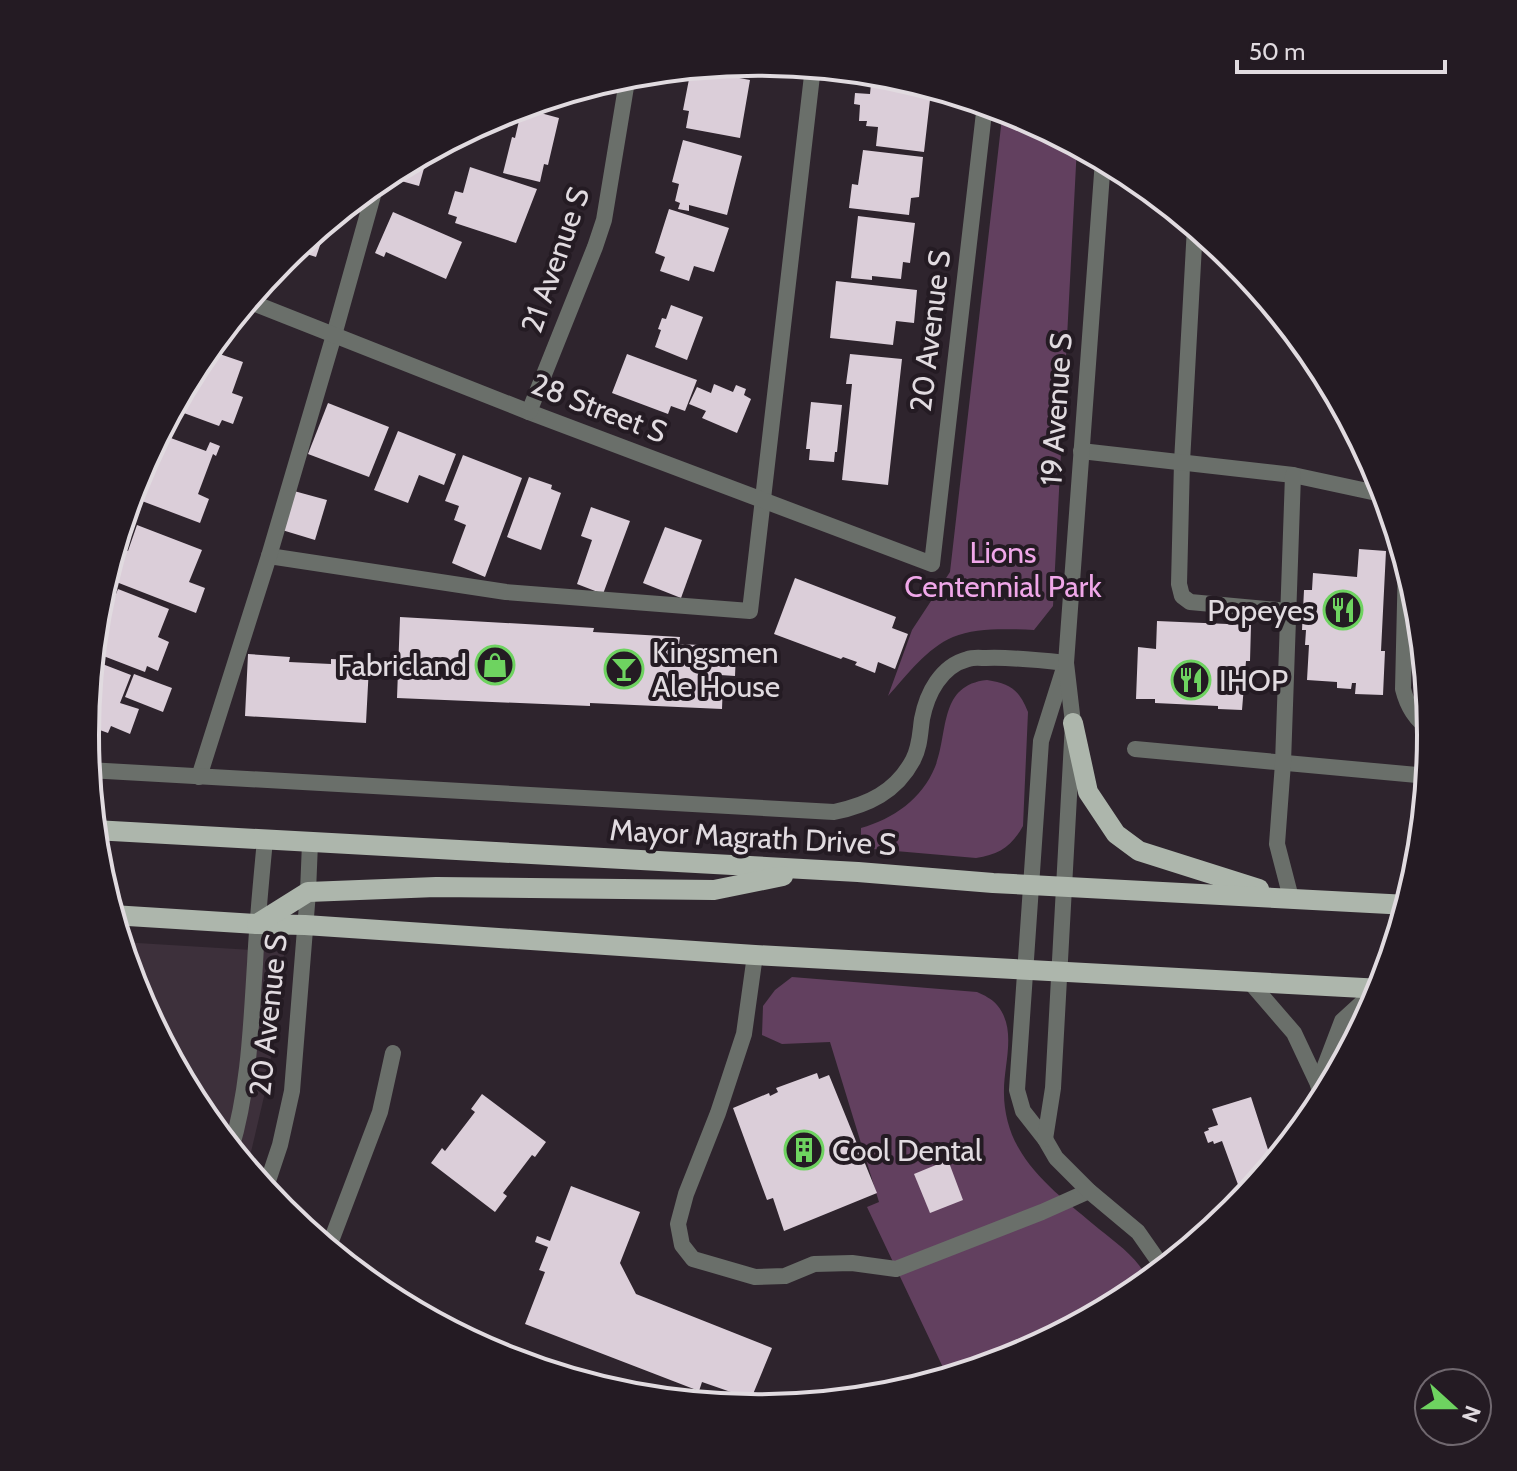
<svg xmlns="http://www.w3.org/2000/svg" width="1517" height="1471" font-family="Cabin,sans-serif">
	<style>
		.built { fill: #3d303b }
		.green { fill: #62405f }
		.building { fill: #dbced9 }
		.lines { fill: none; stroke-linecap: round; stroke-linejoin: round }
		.service { stroke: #6a6f6a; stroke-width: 16 }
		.minor { stroke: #6a6f6a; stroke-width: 16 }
		.tertiary { stroke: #6a6f6a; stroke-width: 16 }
		.primary { stroke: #adb6ac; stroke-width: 20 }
		.labels { text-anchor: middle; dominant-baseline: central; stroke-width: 8; stroke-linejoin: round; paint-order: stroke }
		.street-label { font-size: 30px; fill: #e1dbe0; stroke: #241b23 }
		.park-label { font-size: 30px; fill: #f0a7e9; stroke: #241b23 }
		.poi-label { font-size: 30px; fill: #e1dbe0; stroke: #241b23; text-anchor: start }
		.rim { fill: none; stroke: #e1dbe0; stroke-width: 4 }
	</style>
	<rect width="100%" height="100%" fill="#2e242d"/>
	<polygon class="built" points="121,942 285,952 275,985 270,1071 247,1169 198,1109 136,993"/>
	<g class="green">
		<path d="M1003 109 1017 113 1077 146 1053 606 1034 630C1010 629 976 627 953 637 927 648 907 675 888 696L912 630 950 572Z"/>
		<path d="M987 680C1010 684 1019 689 1028 712L1023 826C1012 846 999 855 976 858L861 848V828C893 819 922 799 935 767 949 733 938 685 987 680Z"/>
		<path d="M792 977 977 992C984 995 992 999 997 1005 1018 1030 1003 1065 1004 1094 1004 1111 1009 1132 1018 1147 1036 1180 1071 1205 1099 1229 1118 1244 1140 1260 1149 1282L1132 1296 1016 1358 948 1378 867 1207 879 1202 830 1042 782 1044 762 1035 763 1006 775 990Z"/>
	</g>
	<g class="building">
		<polygon points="691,69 750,80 740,138 686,128 689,111 683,110"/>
		<polygon points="871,84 931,91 924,152 876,146 878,127 866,126 867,121 859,121 860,105 854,104 855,93 870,94"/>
		<polygon points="522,108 559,118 548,165 544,164 540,182 503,173 512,137 515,138"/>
		<polygon points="683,140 742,156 727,215 689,205 689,211 678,209 680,203 675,201 679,184 672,182"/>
		<polygon points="863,150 923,157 919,197 911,198 909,215 849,208 852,184 858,185"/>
		<polygon points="426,153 428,154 419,186 387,177 389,173"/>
		<polygon points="470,167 537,189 516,243 455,223 457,217 448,214 455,191 463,193"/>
		<polygon points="669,209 729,228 714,272 694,266 689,281 660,271 665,257 655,253"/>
		<polygon points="393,212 462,242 446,279 386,252 384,257 375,253"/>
		<polygon points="858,216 915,223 910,263 903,262 901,279 872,276 872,280 851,278"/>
		<polygon points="328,222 316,257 294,250 322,227"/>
		<polygon points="836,281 917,290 914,323 896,321 893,345 830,338"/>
		<polygon points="671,305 703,317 687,360 655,347 661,330 658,329 662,318 666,319"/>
		<polygon points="208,350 243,362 232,393 243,397 233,424 222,420 219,426 173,409 199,361"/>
		<polygon points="627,354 697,380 685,411 671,406 668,414 612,393"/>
		<polygon points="850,354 902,359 888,485 842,480 852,384 846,384"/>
		<polygon points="714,384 733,392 736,385 746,389 744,395 751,399 737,433 702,418 706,411 689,404 697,387 711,393"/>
		<polygon points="811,402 842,405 837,452 835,452 834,462 809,460 810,449 806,449"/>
		<polygon points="328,403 389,427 369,477 308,454"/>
		<polygon points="398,431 456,454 444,485 419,475 408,503 374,490"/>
		<polygon points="160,434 206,451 210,442 220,446 216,456 213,454 198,494 209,499 200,523 134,498 153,447"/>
		<polygon points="463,455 522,478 485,577 452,563 466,525 454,520 459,506 445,501"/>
		<polygon points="529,477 552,485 551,489 561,493 541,550 507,537"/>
		<polygon points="294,491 327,500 315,540 282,530"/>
		<polygon points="591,507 630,521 603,594 577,584 592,540 581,536"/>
		<polygon points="137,525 202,550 189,582 205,588 196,613 106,578 117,547 128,551"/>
		<polygon points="665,527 702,540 681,598 643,583"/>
		<polygon points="1359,549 1386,551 1381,651 1385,651 1383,695 1355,694 1356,683 1352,683 1351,689 1337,688 1337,682 1307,680 1309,645 1305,645 1306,630 1302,630 1304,590 1312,590 1313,573 1357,577"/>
		<polygon points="795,578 896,617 892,628 908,634 895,669 878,662 875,673 855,665 857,662 843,657 841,659 774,634"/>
		<polygon points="118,589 169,609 158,637 169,642 158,671 147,666 145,672 93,652 96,629 99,621 104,624"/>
		<polygon points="400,617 594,628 593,632 680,637 679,644 721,646 721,651 736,652 735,676 720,675 720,682 723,682 722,709 590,703 590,706 397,698"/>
		<polygon points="1157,621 1251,625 1250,661 1246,661 1242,710 1218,709 1218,706 1155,703 1155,699 1136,699 1138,647 1156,649"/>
		<polygon points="248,654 290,657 289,662 331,664 331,659 352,660 352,665 369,666 366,723 245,716"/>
		<polygon points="92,660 131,675 120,703 139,709 130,734 111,726 108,733 86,725"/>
		<polygon points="134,674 172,688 163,712 125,697"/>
		<polygon points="817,1073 819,1079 829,1075 877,1193 784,1231 773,1198 767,1200 733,1108 769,1093 770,1096 778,1092 776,1088"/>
		<polygon points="482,1094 546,1142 535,1157 532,1155 503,1193 507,1196 495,1212 431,1163 442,1148 445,1151 475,1112 471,1109"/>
		<polygon points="1251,1097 1273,1165 1244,1201 1222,1141 1214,1144 1213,1141 1208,1143 1204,1132 1209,1130 1208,1128 1218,1125 1212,1109"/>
		<polygon points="948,1160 963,1200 930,1213 914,1174"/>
		<polygon points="571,1186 640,1212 620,1263 636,1294 772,1348 751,1399 702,1382 699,1391 525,1324 545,1272 539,1270 548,1247 535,1242 537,1236 550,1241"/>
	</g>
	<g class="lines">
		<g class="service">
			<polyline points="1195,227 1182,462 1179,584 1182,596 1190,602 1288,611"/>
			<polyline points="1081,451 1293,475 1386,495"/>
			<polyline points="269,556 506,592 750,611 813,67"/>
			<path d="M1406 561 1403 689C1407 705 1416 722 1431 729"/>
			<polyline points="1135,749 1428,776"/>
			<polyline points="199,777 269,556 334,335 377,181"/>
			<polyline points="1291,898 1277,844 1283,763 1293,475"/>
			<polyline points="755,955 744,1034 718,1113 686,1194 678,1224 682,1245 693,1259 755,1277 785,1276 814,1264 852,1263 896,1269 1042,1212 1089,1191"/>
			<polyline points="1250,982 1294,1033 1318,1084 1322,1103"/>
			<polyline points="1318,1084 1342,1021 1377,989"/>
		</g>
		<g class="minor">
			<polyline points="248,301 529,412 932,564 985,104"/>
			<polyline points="529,412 595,247 604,220 628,75"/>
			<polyline points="1064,668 1041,741 1017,1090 1023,1111 1045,1139 1056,1158 1089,1191 1138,1232 1159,1262 1163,1271"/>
			<path d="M88 770 834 812C868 805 896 792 913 760 920 747 920 733 922 719 927 693 941 666 968 659 973 657 981 658 986 658 1013 657 1039 660 1066 663"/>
			<polyline points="1045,1139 1053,1088 1073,723 1066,663 1103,160"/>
			<polyline points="328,1249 380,1112 393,1053"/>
		</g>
		<g class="tertiary">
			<path d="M231 1149C249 1089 251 1026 255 964 257 922 261 881 265 840"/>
			<polyline points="265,1190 280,1145 292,1091 308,892 310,843"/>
		</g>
		<g class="primary">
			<polyline points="1073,723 1088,792 1116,834 1139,851 1259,889"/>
			<polyline points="94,830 858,872 993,883 1408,905"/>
			<polyline points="112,915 257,924 305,925 755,955 1382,989"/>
			<polyline points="257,924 308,892 436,887 714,890 783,876"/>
		</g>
	</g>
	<defs>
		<symbol id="restaurant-ring" viewBox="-11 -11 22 22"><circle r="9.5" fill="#241b23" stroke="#6ed360" stroke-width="1.5"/><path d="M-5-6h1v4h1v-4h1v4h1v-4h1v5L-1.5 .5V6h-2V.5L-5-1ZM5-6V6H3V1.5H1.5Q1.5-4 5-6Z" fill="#6ed360"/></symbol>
		<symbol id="shop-ring" viewBox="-11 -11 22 22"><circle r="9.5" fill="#241b23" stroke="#6ed360" stroke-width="1.5"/><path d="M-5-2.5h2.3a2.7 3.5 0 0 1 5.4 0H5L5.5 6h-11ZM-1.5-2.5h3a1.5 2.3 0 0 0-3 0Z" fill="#6ed360"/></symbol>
		<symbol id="bar-ring" viewBox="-11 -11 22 22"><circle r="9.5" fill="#241b23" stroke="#6ed360" stroke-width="1.5"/><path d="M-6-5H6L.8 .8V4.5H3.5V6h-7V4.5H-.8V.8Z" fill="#6ed360"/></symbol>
		<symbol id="building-ring" viewBox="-11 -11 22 22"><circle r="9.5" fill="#241b23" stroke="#6ed360" stroke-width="1.5"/><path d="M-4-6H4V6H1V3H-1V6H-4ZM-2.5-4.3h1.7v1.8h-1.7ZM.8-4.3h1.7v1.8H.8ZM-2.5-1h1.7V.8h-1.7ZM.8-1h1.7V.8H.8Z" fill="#6ed360"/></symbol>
	</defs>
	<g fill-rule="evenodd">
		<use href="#restaurant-ring" x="1321" y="588" width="44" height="44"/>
		<use href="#shop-ring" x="473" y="643" width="44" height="44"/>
		<use href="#bar-ring" x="602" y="647" width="44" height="44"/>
		<use href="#restaurant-ring" x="1169" y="658" width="44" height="44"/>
		<use href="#building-ring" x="782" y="1128" width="44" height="44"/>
	</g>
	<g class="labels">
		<g class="street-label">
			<text transform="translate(555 260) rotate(-71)">21 Avenue S</text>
			<text transform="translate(930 331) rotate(-83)">20 Avenue S</text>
			<text transform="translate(599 408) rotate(21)">28 Street S</text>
			<text transform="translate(1056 409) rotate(-86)">19 Avenue S</text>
			<text transform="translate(753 837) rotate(3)">Mayor Magrath Drive S</text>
			<text transform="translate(268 1015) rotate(-84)">20 Avenue S</text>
		</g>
		<g class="park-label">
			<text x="1003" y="552">Lions<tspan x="1003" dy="34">Centennial Park</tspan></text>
		</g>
		<g class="poi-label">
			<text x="1315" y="610" text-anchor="end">Popeyes</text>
			<text x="652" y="652">Kingsmen<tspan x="652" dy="34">Ale House</tspan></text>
			<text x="467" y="665" text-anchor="end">Fabricland</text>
			<text x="1219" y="680">IHOP</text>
			<text x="832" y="1150">Cool Dental</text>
		</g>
	</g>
	<path d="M0 0H1517V1471H0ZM99 735a659 659 0 1 1 1318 0a659 659 0 1 1-1318 0Z" fill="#241b23" fill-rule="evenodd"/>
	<path class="rim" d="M99 735a659 659 0 1 1 1318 0a659 659 0 1 1-1318 0Z"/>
	<g transform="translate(1453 1407) rotate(111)"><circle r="38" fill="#241b23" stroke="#70686f" stroke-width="2"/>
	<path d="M0-6L14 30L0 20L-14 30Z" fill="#6ed360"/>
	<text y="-12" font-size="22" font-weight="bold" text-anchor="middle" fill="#e1dbe0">N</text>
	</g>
	<path d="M1237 60v12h208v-12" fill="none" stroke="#e1dbe0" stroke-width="4"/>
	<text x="1249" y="60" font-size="24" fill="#e1dbe0" stroke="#241b23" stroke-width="6" paint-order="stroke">50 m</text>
</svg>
